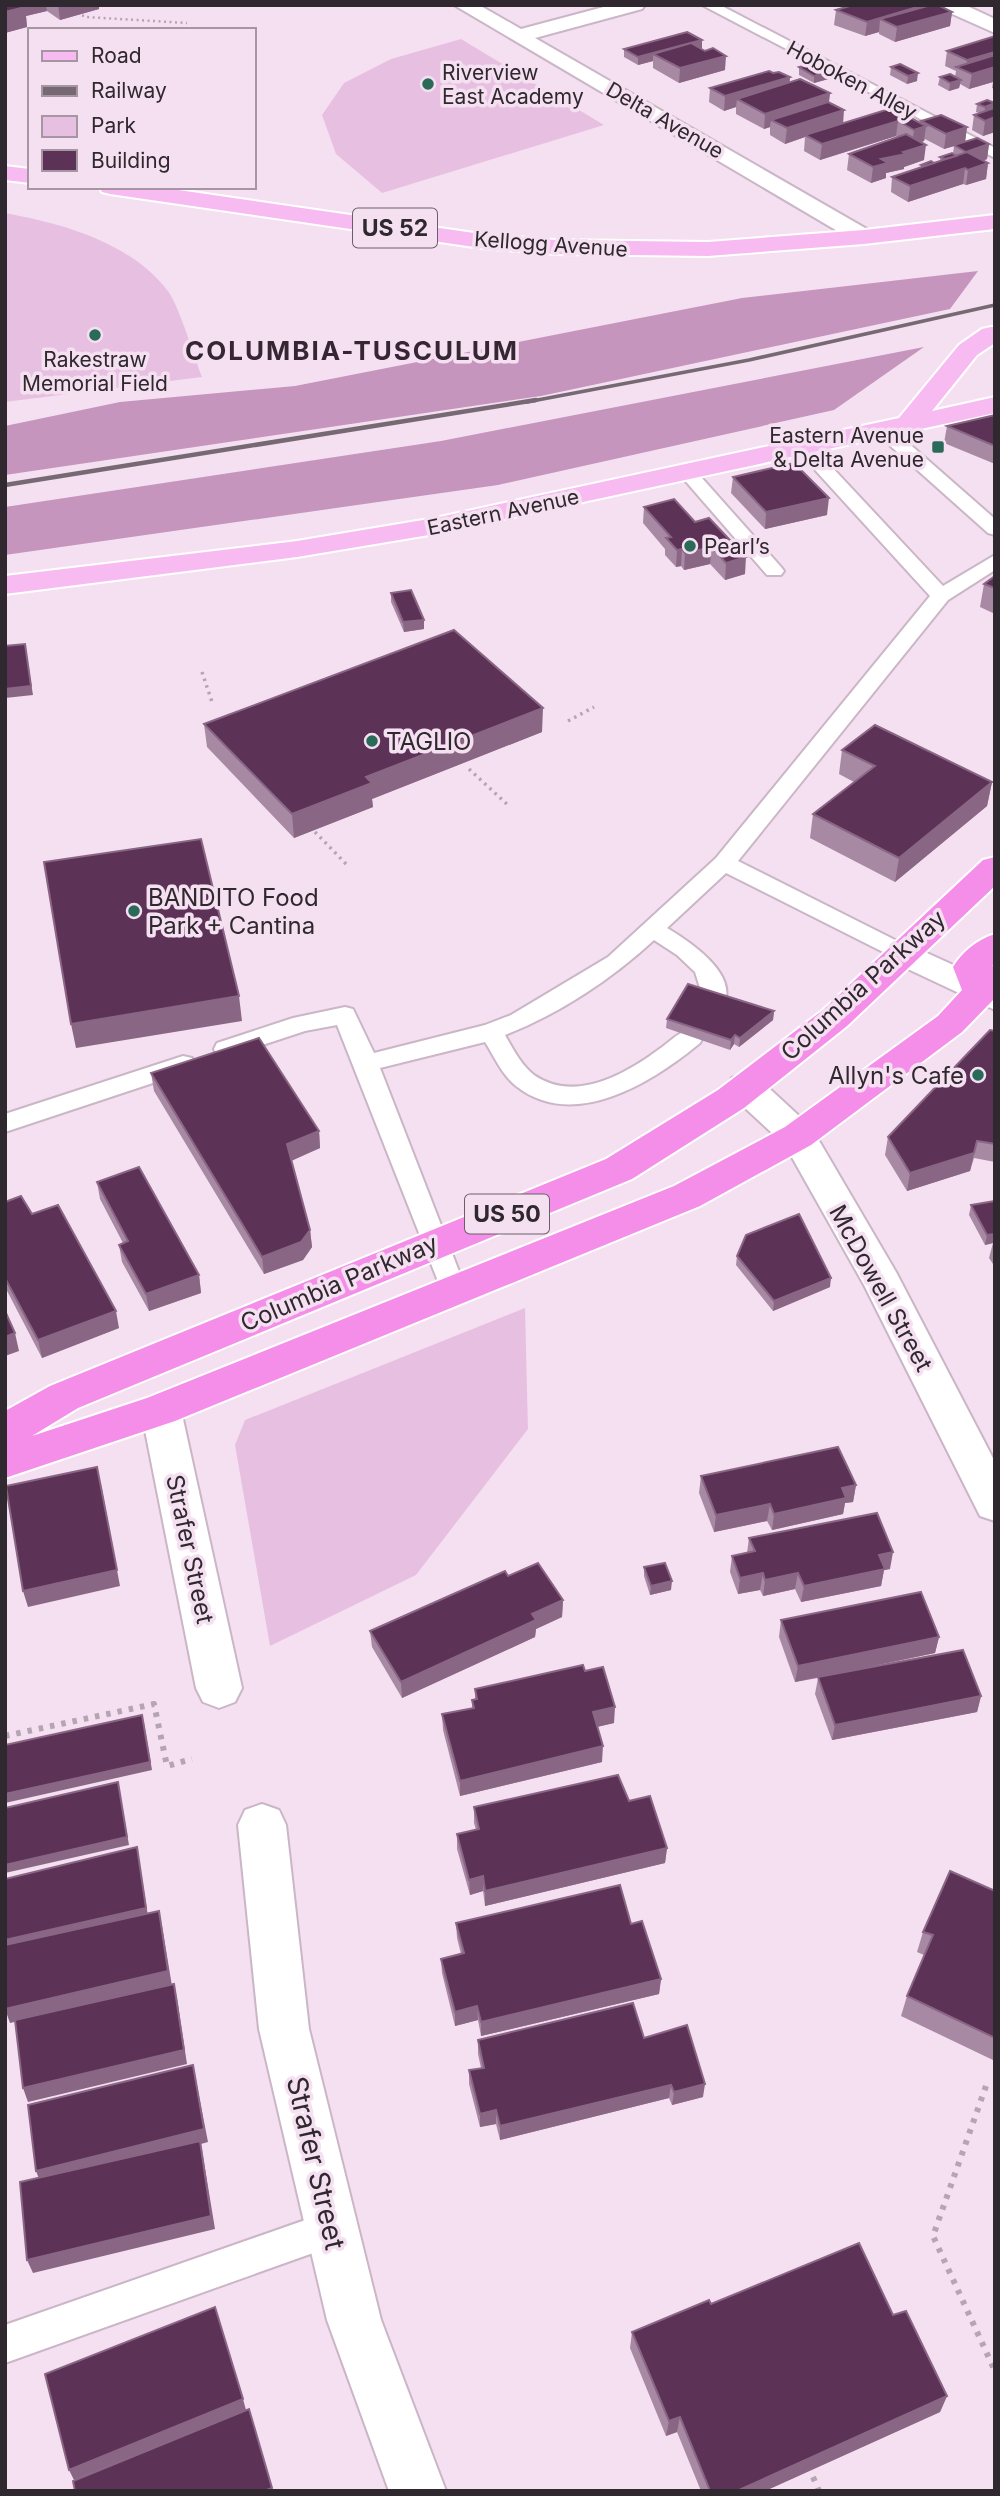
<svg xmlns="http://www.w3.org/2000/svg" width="1000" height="2496" font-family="Inter,sans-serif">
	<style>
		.green { fill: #e7c0e1 }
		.forest { fill: #c595be }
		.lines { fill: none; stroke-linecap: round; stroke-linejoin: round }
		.lane-casing { stroke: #cab6c6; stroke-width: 4 }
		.street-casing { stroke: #cab6c6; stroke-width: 4 }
		.primary-casing { stroke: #fff; stroke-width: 4 }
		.highway-casing { stroke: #fff; stroke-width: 4 }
		.path-far2 { stroke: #b5a4b2; stroke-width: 2.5; stroke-dasharray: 2 3.5; stroke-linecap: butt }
		.path-far1 { stroke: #b5a4b2; stroke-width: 3.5; stroke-dasharray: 2.5 4.5; stroke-linecap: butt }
		.path { stroke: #b5a4b2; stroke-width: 6; stroke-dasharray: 4.5 7; stroke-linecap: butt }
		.lane { fill: #fff; fill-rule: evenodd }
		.street { fill: #fff; fill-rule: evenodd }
		.primary { fill: #f8bbf1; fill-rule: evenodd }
		.highway { fill: #f48ee8; fill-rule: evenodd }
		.rail-far1 { stroke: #766974; stroke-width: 3.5 }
		.rail { stroke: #766974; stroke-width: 4.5 }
		.wall { fill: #a889a4 }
		.shaded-wall { fill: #8a6685 }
		.building { fill: #5c3257; stroke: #8a6685; stroke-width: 2 }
		.poi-dot { fill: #2a6a58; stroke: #f5e0f1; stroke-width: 2.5 }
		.labels { text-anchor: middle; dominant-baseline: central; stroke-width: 7; stroke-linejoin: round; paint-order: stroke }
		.far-poi-label { font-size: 21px; fill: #30282f; stroke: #f5e0f1; text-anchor: start }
		.far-street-label { font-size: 21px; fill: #30282f; stroke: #f5e0f1 }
		.shield { fill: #f5e0f1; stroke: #6b5f69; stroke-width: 2 }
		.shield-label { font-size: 23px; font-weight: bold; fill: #30282f }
		.poi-label { font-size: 24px; fill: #30282f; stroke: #f5e0f1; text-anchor: start }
		.street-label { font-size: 24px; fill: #30282f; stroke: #f5e0f1 }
		.far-district-label { font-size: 26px; font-weight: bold; letter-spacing: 2px; fill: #362634; stroke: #f5e0f1 }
		.near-street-label { font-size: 28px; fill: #30282f; stroke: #f5e0f1 }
	</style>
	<rect width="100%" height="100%" fill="#f5e0f1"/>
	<g class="green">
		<polygon points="461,39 604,125 382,193 336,154 322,115 344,83 391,59"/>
		<path d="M5 213C64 224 130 242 168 291 179 306 194 356 202 377L5 402Z"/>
		<polygon points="525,1308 528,1429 416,1575 270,1646 235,1445 245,1420"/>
	</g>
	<g class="forest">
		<polygon points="978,271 950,309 541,396 5,475 5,426 120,402 295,386 742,298"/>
		<polygon points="924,347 834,410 498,485 5,555 5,507 441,441"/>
	</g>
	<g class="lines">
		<defs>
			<g id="lane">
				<polygon points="702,5 720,5 995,148 995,158"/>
				<polygon points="883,425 889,426 995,519 995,535 988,533 877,434 874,430"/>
				<path d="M807 441 813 442 828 463 943 586 995 555V570L948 600 738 861 913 949 917 954 913 959 905 962 897 959 726 873 667 928C689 941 742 976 722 1007L714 1009 706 1007 695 972 677 955 654 940C612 979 559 1014 505 1035 513 1049 521 1065 534 1075 574 1103 624 1075 658 1050 672 1041 682 1026 700 1031L703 1037 700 1043C653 1082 574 1132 516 1086 502 1075 494 1056 485 1042L380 1068 467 1292 463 1299 454 1302 445 1299 337 1025 305 1031 226 1057 217 1055 214 1049 217 1043 293 1018 345 1007 353 1009 374 1053 485 1025 511 1015 608 957 716 858 930 596 816 471 798 446Z"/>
				<polygon points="688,468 694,469 781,567 784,571 781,575 767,575 682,477 679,473"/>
				<polygon points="183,1056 192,1058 195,1064 192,1070 5,1132 5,1114"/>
				<polygon points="331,2211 344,2216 349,2229 344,2242 5,2363 5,2325"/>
			</g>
			<g id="street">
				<polygon points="454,5 479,5 521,29 611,5 645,5 642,9 535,38 872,232 876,237 872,242 856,242"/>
				<polygon points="938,5 965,5 995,19 995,33 941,9"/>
				<polygon points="905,943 995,984 995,1010 893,962 888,954 893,946"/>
				<polygon points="745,1074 758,1078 811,1127 896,1272 995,1462 995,1521 980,1516 864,1285 785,1145 732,1096 727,1087 732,1078"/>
				<polygon points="161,1394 175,1399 181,1410 242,1688 235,1702 219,1708 203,1702 196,1688 141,1410 147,1399"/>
				<polygon points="262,1804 279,1810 286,1825 309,2029 381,2320 446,2491 389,2491 327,2320 259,2029 238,1825 245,1810"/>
			</g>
			<g id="primary">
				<polygon points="5,166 30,169 30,183 5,180"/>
				<polygon points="99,187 158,187 481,234 555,240 708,242 864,230 995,215 995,229 864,244 708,256 555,254 481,248 110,194 102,192"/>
				<polygon points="991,327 995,327 995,343 977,355 932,411 995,397 995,413 435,534 297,557 5,594 5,576 297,541 435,518 899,418 959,345 982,329"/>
			</g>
			<path id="highway" d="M995 857V886L847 1026 744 1108 632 1179 78 1408 32 1436 147 1398 674 1186 785 1127 938 1016 962 990 953 967C962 952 978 939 995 934V964L992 966H995V998L962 1032 811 1145 700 1206 175 1421 5 1478V1411L50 1386 606 1159 718 1090 823 1010 983 860Z"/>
		</defs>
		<use href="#lane" class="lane-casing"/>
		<use href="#street" class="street-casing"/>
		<use href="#primary" class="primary-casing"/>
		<use href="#highway" class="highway-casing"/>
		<polyline class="path-far2" points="77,13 86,17 187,23"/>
		<g class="path-far1">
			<polyline points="202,672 213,705"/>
			<polyline points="568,721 594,707"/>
			<polyline points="469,769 509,806"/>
			<polyline points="315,832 349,867"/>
		</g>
		<g class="path">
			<polyline points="5,1736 154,1704 167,1766 192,1759"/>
			<polyline points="986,2086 933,2236 995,2371"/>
			<polyline points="813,2477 819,2491"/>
		</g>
		<use href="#lane" class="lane"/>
		<use href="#street" class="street"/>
		<use href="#primary" class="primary"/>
		<use href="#highway" class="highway"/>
		<polyline class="rail-far1" points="527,402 749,360 995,305"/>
		<polyline class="rail" points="5,485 536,400"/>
	</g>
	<g class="wall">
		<polygon points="5,5 99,5 99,9 60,20 47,11 26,16 27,27 5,33"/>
		<polygon points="849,5 938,5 952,12 950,26 895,42 879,34 879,32 865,36 834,25 836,10 850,6"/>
		<polygon points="995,36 995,89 992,88 993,82 969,89 960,84 959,88 949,91 938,85 940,77 955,77 956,71 945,66 947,51"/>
		<polygon points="700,48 705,51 725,70 679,83 653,68 653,61 638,65 624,57 624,49 702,48"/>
		<polygon points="799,67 833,70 832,78 814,83 799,75"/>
		<polygon points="891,67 917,81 907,84 890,75"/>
		<polygon points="773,73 790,77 789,82 830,93 829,102 843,124 892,108 921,123 921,121 967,127 965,141 989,144 987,159 983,161 988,163 986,179 966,185 963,184 908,202 891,192 892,177 921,167 921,165 940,161 940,157 953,154 954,146 944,149 925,139 924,141 921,142 924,160 904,167 904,169 886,173 886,178 871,183 847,170 849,154 897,137 896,136 820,160 804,151 805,137 785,144 770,135 770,127 764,129 736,114 736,107 724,111 709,102 710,88"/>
		<polygon points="995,103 994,109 995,109 995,132 983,136 972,130 974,115 980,113 976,112 977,104"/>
		<polygon points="995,415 995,464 944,443 947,426"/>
		<polygon points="733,477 827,515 765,529 731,493"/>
		<polygon points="674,499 745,574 725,580 710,564 684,570 681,566 676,567 665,555 665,549 643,523 644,507"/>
		<polygon points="995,576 995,614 980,607 984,584"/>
		<polygon points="391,593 424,620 424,629 404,632 391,602"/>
		<polygon points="204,724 542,732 372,799 373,807 294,838 207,747"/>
		<polygon points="842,750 992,782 987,806 895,882 810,838 813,814 854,782 839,774"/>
		<polygon points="774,1011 773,1020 739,1047 734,1044 730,1050 666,1028 667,1019"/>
		<polygon points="995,1031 995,1162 974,1158 970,1171 907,1191 885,1155 888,1137"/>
		<polygon points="151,1073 319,1131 320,1148 291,1160 310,1230 312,1247 303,1260 264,1274 154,1091"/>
		<polygon points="97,1182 199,1275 201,1293 149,1311 122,1262 119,1245 123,1243 100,1199"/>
		<polygon points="995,1201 995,1267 989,1258 993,1243 985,1245 969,1215 971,1205"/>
		<polygon points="5,1202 32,1214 119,1328 42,1358 5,1287"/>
		<polygon points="737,1256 830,1287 773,1311 736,1265"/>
		<polygon points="701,1476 856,1485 853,1502 845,1503 843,1514 772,1530 767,1521 714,1532 699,1493"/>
		<polygon points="749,1538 890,1569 884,1570 881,1586 801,1602 795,1589 763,1596 760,1590 738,1594 730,1572 732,1556 747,1553"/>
		<polygon points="644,1567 671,1590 650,1595 644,1576"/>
		<polygon points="508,1576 563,1600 562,1617 536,1629 535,1637 402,1698 372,1647 370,1631"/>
		<polygon points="781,1620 939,1637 935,1653 832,1675 981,1696 977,1712 832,1740 815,1694 818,1678 795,1682 779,1637"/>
		<polygon points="585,1671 614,1723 597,1727 602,1762 460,1796 443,1730 442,1714 472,1708 472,1700 475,1699 475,1689"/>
		<polygon points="629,1801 667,1848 665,1863 485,1906 483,1891 470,1895 457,1849 457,1834 476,1830 474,1823 474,1807"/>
		<polygon points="995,1891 995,2061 901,2016 907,1996 924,1955 917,1952 923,1932"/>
		<polygon points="456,1923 631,1924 661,1979 659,1994 481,2036 478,2020 455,2026 442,1973 441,1959 461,1954 457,1938"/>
		<polygon points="644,2038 703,2097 672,2105 669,2098 500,2140 496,2124 480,2127 469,2084 469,2070 481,2068 478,2054 478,2040"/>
		<polygon points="711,2304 893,2315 947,2396 940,2412 765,2491 701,2491 677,2432 666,2436 630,2348 632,2332"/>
	</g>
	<g class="shaded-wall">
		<polygon points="14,5 46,5 47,11 26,16 27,27 5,33 5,12"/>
		<polygon points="58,5 99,5 99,9 60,20"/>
		<polygon points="924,5 931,5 880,19 879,32 865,36 867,22"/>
		<polygon points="952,12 950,26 895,42 897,27"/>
		<polygon points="702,40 702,48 662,59 653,54 653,61 638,65 638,57"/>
		<polygon points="995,52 995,66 966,71 967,60"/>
		<polygon points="726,56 725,70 679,83 680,68"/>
		<polygon points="995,67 993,82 969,89 972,74"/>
		<polygon points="833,70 832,78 814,83 814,76"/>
		<polygon points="918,73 917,81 907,84 908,76"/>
		<polygon points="790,77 789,92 737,99 736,107 724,111 725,96"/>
		<polygon points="961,80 959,88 949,91 950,83"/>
		<polygon points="830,93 828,108 771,120 770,127 764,129 765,114"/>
		<polygon points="995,103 994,111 984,115 985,107"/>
		<polygon points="844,110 843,125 805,135 805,137 785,144 787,128"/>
		<polygon points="995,117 995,132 983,136 985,121"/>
		<polygon points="898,121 896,136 820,160 822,144"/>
		<polygon points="926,126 924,141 912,145 914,130"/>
		<polygon points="967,127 965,143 944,149 946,134"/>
		<polygon points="989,144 987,159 964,167 966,152"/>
		<polygon points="926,145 924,160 904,167 904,169 886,173 886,178 871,183 873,167 881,159"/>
		<polygon points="988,163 986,179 966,185 968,170"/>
		<polygon points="965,168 963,184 908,202 910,186"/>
		<polygon points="829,498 827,515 765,529 766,512"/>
		<polygon points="712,547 710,564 684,570 685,553"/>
		<polygon points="682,549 681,566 676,567 677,550"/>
		<polygon points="746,557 745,574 725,580 726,563"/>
		<polygon points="424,620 424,629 404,632 403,622"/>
		<polygon points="25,644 33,695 5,698 5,689"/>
		<polygon points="543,708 542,732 372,799 373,807 294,838 292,814 366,777"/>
		<polygon points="992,782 987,806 895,882 899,858"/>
		<polygon points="239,996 242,1021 76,1048 71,1024"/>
		<polygon points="774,1011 773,1020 739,1047 740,1038"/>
		<polygon points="735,1035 734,1044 730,1050 731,1040"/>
		<polygon points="319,1131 320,1148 289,1162 287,1144"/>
		<polygon points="977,1141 970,1171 907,1191 910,1173"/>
		<polygon points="310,1230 312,1247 303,1260 264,1274 262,1257"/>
		<polygon points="995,1234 995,1242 994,1240 993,1243 985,1245 987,1235"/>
		<polygon points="199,1275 201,1293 149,1311 146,1294"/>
		<polygon points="831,1278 830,1287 773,1311 774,1301"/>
		<polygon points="116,1311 119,1328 42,1358 38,1340"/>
		<polygon points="15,1333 19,1351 5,1356 5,1337"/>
		<polygon points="101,1484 120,1586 28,1607 23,1591"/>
		<polygon points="856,1485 853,1502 845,1503 843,1514 772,1530 774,1514 842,1488"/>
		<polygon points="770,1504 767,1521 714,1532 716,1515"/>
		<polygon points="893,1552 890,1569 884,1570 881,1586 801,1602 804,1586 879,1555"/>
		<polygon points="763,1573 760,1590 738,1594 740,1578"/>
		<polygon points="798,1573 795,1589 763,1596 765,1580"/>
		<polygon points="672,1581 671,1590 650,1595 651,1586"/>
		<polygon points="563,1600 562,1617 536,1629 535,1637 402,1698 401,1682 532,1614"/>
		<polygon points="939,1637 935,1653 795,1682 798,1666"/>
		<polygon points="981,1696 977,1712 832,1740 835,1725"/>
		<polygon points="615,1707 614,1723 592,1728 593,1712"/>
		<polygon points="144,1723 152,1770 5,1803 5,1794"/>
		<polygon points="603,1746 602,1762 460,1796 460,1781"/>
		<polygon points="118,1782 129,1845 5,1873 5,1865"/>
		<polygon points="137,1847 148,1916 5,1948 5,1940"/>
		<polygon points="667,1848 665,1863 485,1906 485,1891"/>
		<polygon points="483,1876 483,1891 470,1895 469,1880"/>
		<polygon points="159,1911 162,1926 172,1986 10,2023 5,2009"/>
		<polygon points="661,1979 659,1994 481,2036 481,2022"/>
		<polygon points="174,1984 177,1998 187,2064 28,2102 23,2088"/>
		<polygon points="477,2006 478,2020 455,2026 455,2012"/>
		<polygon points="193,2065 208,2142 201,2144 215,2229 33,2273 27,2260 41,2184 36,2171"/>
		<polygon points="705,2084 703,2097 672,2105 674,2092"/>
		<polygon points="671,2085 669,2098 500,2140 500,2126"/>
		<polygon points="496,2110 496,2124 480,2127 480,2114"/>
		<polygon points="947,2396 940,2412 765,2491 737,2491"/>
		<polygon points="243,2399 246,2410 74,2480 69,2470"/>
		<polygon points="680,2417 677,2432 666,2436 669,2421"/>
	</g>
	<g class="building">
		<polygon points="5,5 22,5 25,7 5,12"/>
		<polygon points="853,5 924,5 867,22 836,10"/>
		<polygon points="931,5 938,5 952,12 897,27 880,19"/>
		<polygon points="687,32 702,40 638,57 624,49"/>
		<polygon points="995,36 995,52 967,60 947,51"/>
		<polygon points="691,43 705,51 713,48 726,56 680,68 653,54"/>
		<polygon points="995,55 995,67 972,74 956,67"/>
		<polygon points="818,62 833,70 814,76 799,67"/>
		<polygon points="900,64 918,73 908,76 891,67"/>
		<polygon points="769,71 773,73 779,72 790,77 725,96 710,88"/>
		<polygon points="950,74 961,80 950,83 940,77"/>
		<polygon points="800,79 830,93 765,114 737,99"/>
		<polygon points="987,100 995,103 985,107 977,104"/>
		<polygon points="828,102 844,110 787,128 771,120"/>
		<polygon points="892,108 926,126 914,130 898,121 822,144 805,135"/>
		<polygon points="994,108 995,117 985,121 974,115"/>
		<polygon points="941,115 967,127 946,134 921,121"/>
		<polygon points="906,134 926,145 903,152 906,154 881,159 888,163 873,167 849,154"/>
		<polygon points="977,138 989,144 966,152 954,145"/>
		<polygon points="967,152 988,163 968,170 965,168 910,186 892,177"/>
		<polygon points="952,153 956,156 945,159 940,157"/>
		<polygon points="931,161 934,163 924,166 921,165"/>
		<polygon points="995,415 995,446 947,426"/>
		<polygon points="794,463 829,498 766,512 733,477"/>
		<polygon points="674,499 695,522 709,518 746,557 726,563 712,547 685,553 682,549 677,550 666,538 671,537 644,507"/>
		<polygon points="995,576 995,588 984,584"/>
		<polygon points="411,590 424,620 403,622 391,593"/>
		<polygon points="454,630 543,708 366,777 372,783 292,814 204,724"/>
		<polygon points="25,644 31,686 5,689 5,646"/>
		<polygon points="875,725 992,782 899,858 813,814 875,766 842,750"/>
		<polygon points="201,839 239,996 71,1024 44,862"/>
		<polygon points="688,984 774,1011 740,1038 735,1035 731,1040 667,1019"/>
		<polygon points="990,1030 995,1031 995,1144 977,1141 974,1153 910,1173 888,1137"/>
		<polygon points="259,1038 319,1131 287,1144 310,1230 301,1242 262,1257 151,1073"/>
		<polygon points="139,1167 199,1275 146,1294 119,1245 128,1241 97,1182"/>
		<polygon points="21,1196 32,1214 58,1205 116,1311 38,1340 5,1278 5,1202"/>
		<polygon points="995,1201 995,1234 987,1235 971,1205"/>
		<polygon points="799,1214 831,1278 774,1301 737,1256 746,1235"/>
		<polygon points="5,1311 15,1333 5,1337"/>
		<polygon points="838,1447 856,1485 842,1488 846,1498 774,1514 770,1504 716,1515 701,1476"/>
		<polygon points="97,1467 117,1570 23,1591 6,1486"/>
		<polygon points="877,1513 893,1552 879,1555 885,1569 804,1586 798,1573 765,1580 763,1573 740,1578 732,1556 755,1551 749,1538"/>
		<polygon points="538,1563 563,1600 532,1614 536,1620 401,1682 370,1631 505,1571 508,1576"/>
		<polygon points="665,1563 672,1581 651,1586 644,1567"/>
		<polygon points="921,1592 939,1637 798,1666 781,1620"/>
		<polygon points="963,1650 981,1696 835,1725 818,1677"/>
		<polygon points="583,1665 585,1671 603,1667 615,1707 593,1712 603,1746 460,1781 442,1714 474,1708 472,1700 477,1699 475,1689"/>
		<polygon points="142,1715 150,1762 5,1794 5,1745"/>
		<polygon points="618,1775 629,1801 650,1796 667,1848 485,1891 483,1876 469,1880 457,1834 479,1829 474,1807"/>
		<polygon points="118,1782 127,1837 5,1865 5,1808"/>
		<polygon points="137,1847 146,1908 5,1940 5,1879"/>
		<polygon points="950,1871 995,1891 995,2038 907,1996 933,1935 923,1932"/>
		<polygon points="620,1885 631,1924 642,1921 661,1979 481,2022 477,2006 455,2012 441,1959 464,1953 456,1923"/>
		<polygon points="159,1911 168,1971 5,2009 5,1945"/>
		<polygon points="174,1984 184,2050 23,2088 15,2020"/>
		<polygon points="633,2003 644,2038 687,2025 705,2084 674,2092 671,2085 500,2126 496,2110 480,2114 469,2070 484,2068 478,2040"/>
		<polygon points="193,2065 204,2129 36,2171 28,2105"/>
		<polygon points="200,2141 211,2216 27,2260 20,2182"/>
		<polygon points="859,2243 893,2315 906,2311 947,2396 737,2491 710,2491 680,2417 669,2421 632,2332 709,2300 711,2304"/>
		<polygon points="215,2307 243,2399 69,2470 45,2374"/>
		<polygon points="249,2409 272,2488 264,2491 75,2491 73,2481"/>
	</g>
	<g class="poi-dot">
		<circle cx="428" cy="84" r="7"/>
		<circle cx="95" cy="335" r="7"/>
		<rect x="931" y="440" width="14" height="14" rx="3.5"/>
		<circle cx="690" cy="546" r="7"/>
		<circle cx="372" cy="741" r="7"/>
		<circle cx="134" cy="911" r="7"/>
		<circle cx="978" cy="1075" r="7"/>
	</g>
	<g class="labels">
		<g class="far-poi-label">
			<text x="442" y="72">Riverview<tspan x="442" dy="24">East Academy</tspan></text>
			<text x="95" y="359" text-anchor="middle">Rakestraw<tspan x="95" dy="24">Memorial Field</tspan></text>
			<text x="924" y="435" text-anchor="end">Eastern Avenue<tspan x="924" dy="24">&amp; Delta Avenue</tspan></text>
			<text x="704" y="546">Pearl’s</text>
		</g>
		<g class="far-street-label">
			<text transform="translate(852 80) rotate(28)">Hoboken Alley</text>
			<text transform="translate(665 120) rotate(30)">Delta Avenue</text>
			<text transform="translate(551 244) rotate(4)">Kellogg Avenue</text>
			<text transform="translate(503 512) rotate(-12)">Eastern Avenue</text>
		</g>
		<g class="shield">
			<rect x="353" y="208.5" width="84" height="39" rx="5"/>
			<rect x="465" y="1194.5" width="84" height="39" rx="5"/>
		</g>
		<g class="shield-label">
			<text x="395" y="228">US 52</text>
			<text x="507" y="1214">US 50</text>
		</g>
		<g class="poi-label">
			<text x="386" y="741">TAGLIO</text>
			<text x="148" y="897">BANDITO Food<tspan x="148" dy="28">Park + Cantina</tspan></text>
			<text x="964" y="1075" text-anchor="end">Allyn's Cafe</text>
		</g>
		<g class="street-label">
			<text transform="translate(863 985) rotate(-42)">Columbia Parkway</text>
			<text transform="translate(339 1283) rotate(-23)">Columbia Parkway</text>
			<text transform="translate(881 1288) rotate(61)">McDowell Street</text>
			<text transform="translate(190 1549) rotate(78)">Strafer Street</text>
		</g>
		<g class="far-district-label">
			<text x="352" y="350">COLUMBIA-TUSCULUM</text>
		</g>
		<g class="near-street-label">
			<text transform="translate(316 2163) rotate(77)">Strafer Street</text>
		</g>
	</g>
	<rect width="1000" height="2496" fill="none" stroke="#30282f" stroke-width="14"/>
	<rect x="28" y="28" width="228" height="161" fill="#f5e0f1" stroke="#a696a3" stroke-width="2"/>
	<rect x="42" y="51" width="35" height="10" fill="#f8bbf1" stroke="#a696a3" stroke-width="2"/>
	<text x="91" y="63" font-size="21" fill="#30282f">Road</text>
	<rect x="42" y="86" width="35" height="10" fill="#766974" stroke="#a696a3" stroke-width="2"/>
	<text x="91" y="98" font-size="21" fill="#30282f">Railway</text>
	<rect x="42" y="116" width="35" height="21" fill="#e7c0e1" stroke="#a696a3" stroke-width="2"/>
	<text x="91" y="133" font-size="21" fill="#30282f">Park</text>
	<rect x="42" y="150" width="35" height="21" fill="#5c3257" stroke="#a696a3" stroke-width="2"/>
	<text x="91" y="168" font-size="21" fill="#30282f">Building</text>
</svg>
